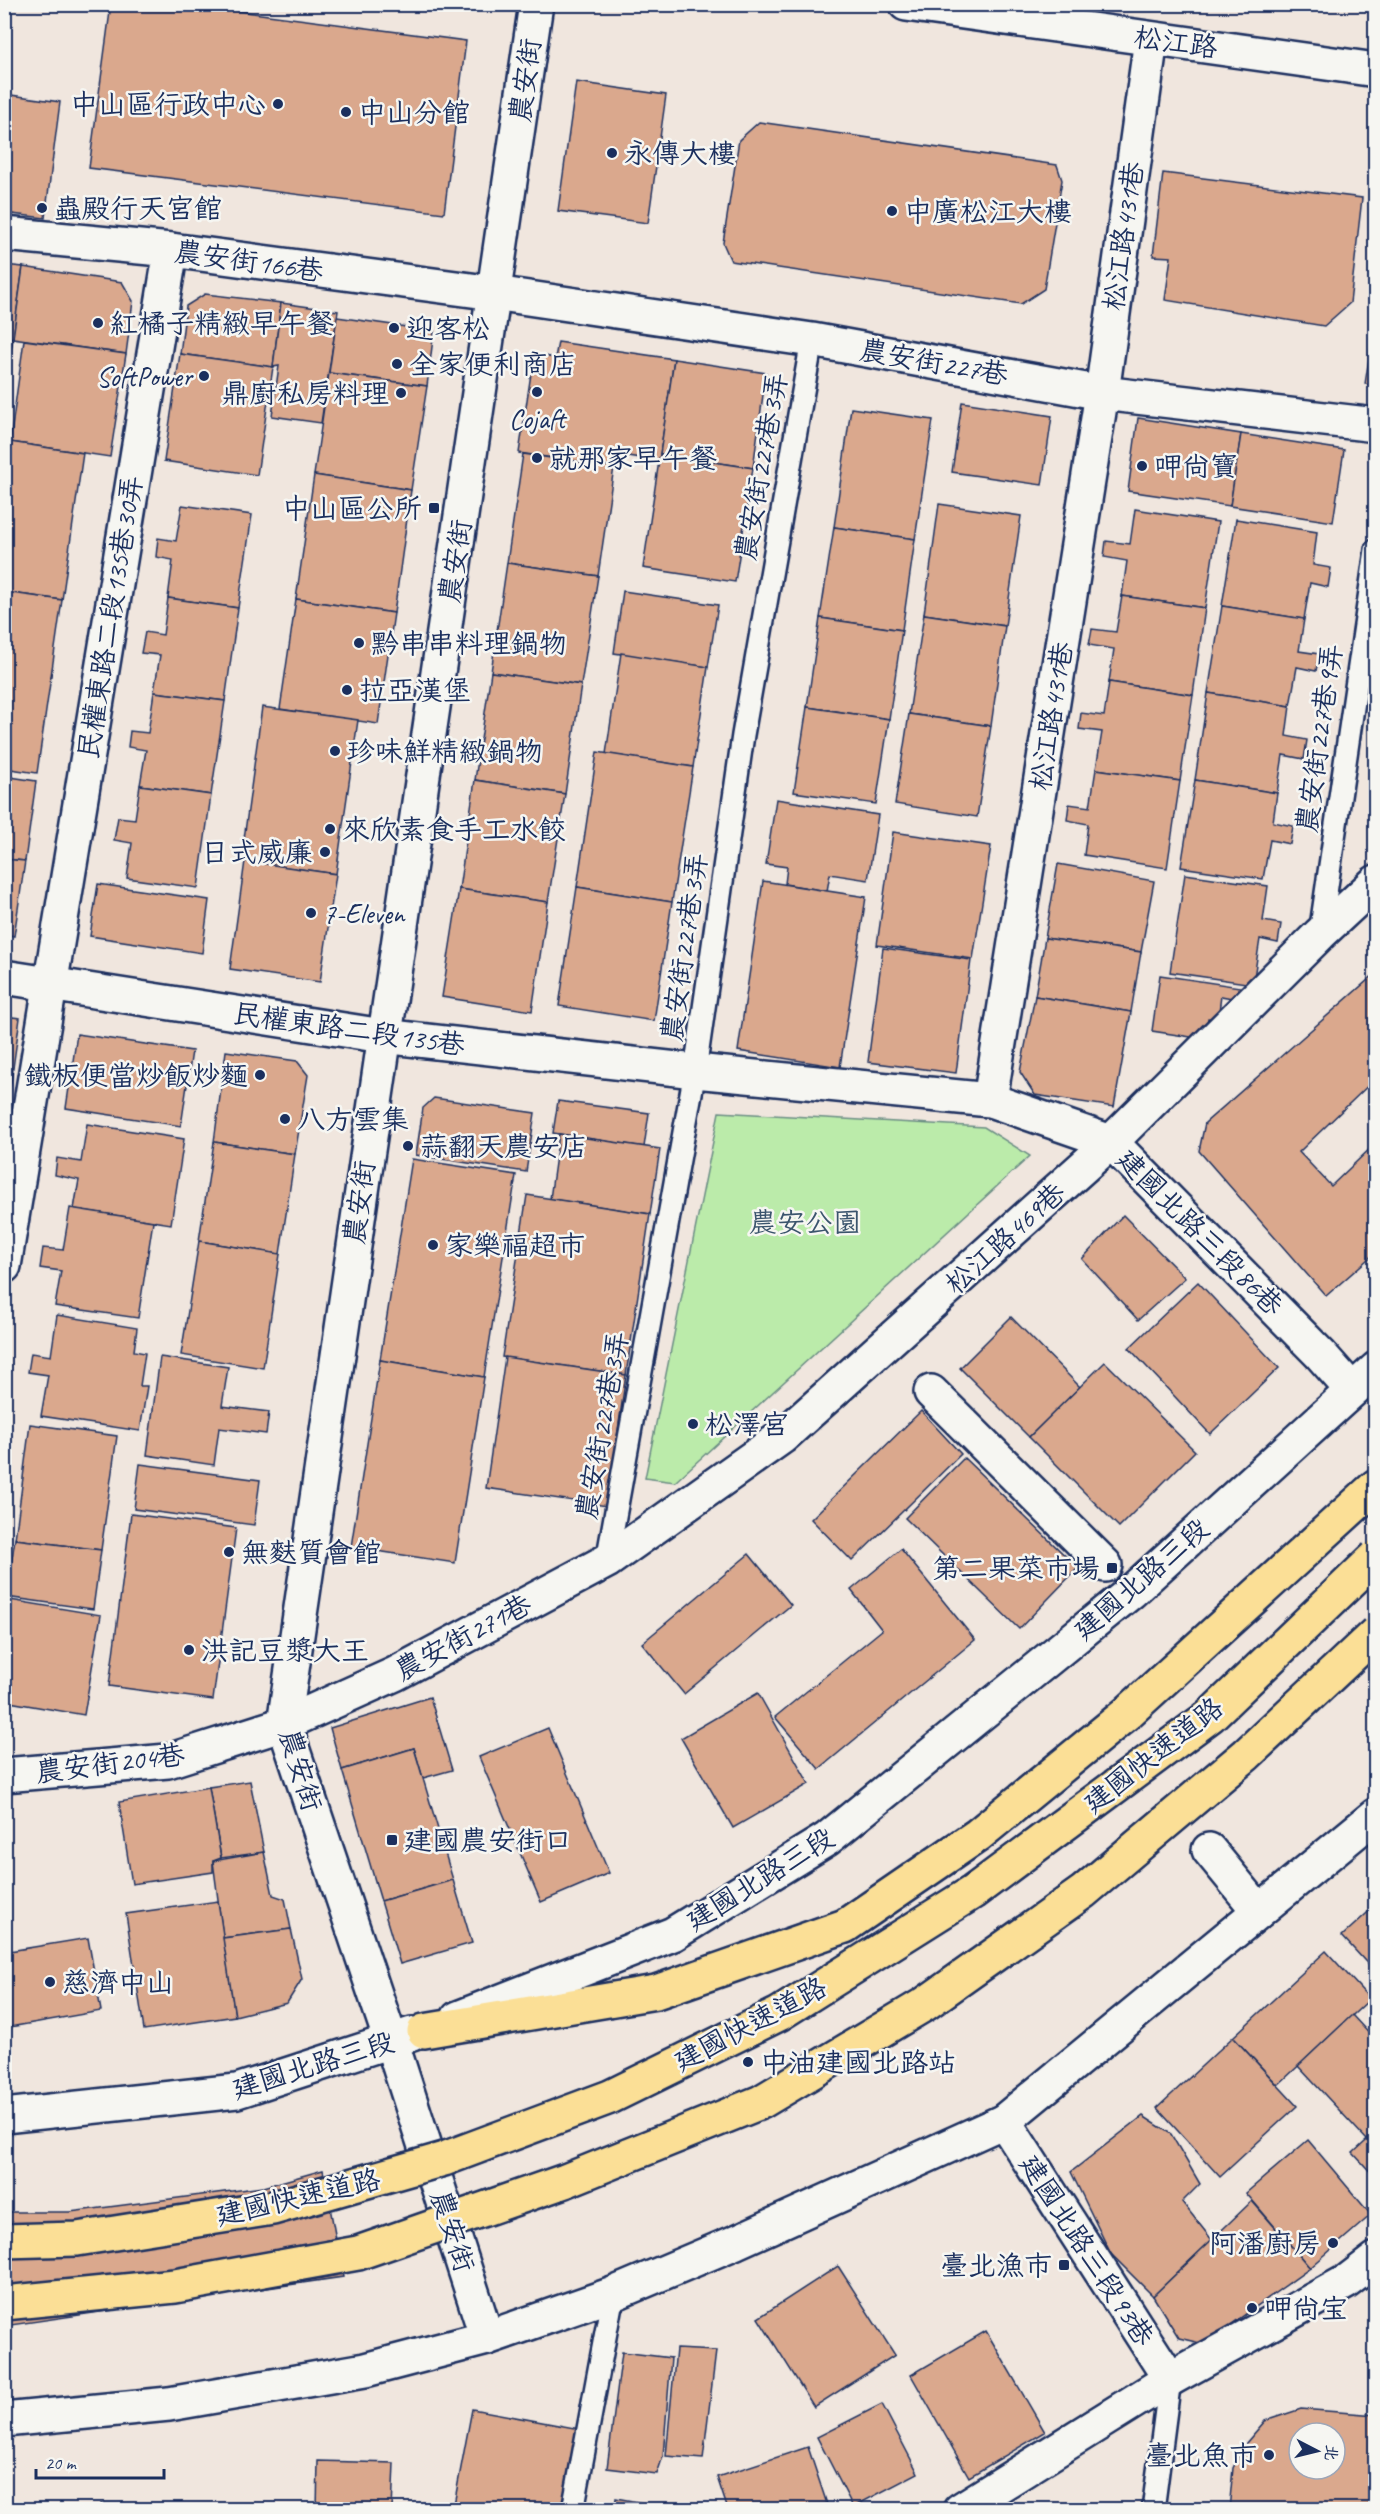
<svg xmlns="http://www.w3.org/2000/svg" width="1380" height="2514" font-family="Caveat,'LXGW WenKai TC',sans-serif">
	<style>
		.green { fill: #bbebaa; stroke: #6b8d84; stroke-width: 1.5 }
		.building { fill: #daa88d; stroke: #1b2f5e; stroke-width: 1.5; fill-rule: evenodd }
		.lines { fill: none; stroke-linecap: round; stroke-linejoin: round }
		.lane-casing { stroke: #1b2f5e; stroke-width: 26 }
		.street-casing { stroke: #1b2f5e; stroke-width: 38 }
		.secondary-casing { stroke: #1b2f5e; stroke-width: 38 }
		.highway-casing { stroke: #1b2f5e; stroke-width: 38 }
		.lane { stroke: #f6f6f2; stroke-width: 21 }
		.street { stroke: #f6f6f2; stroke-width: 33 }
		.secondary { stroke: #f6f6f2; stroke-width: 33 }
		.highway { stroke: #fbdf96; stroke-width: 33 }
		.highway-bridge-casing { stroke: #1b2f5e; stroke-width: 38; stroke-linecap: butt }
		.highway-bridge { stroke: #fbdf96; stroke-width: 33 }
		.poi-dot { fill: #1b2f5e; stroke: #f6f6f2; stroke-width: 2 }
		.labels { text-anchor: middle; dominant-baseline: central; stroke-width: 5; stroke-linejoin: round; paint-order: stroke }
		.street-label { font-size: 28px; fill: #1b2f5e; stroke: #f6f6f2 }
		.poi-label { font-size: 28px; fill: #1b2f5e; stroke: #f6f6f2; text-anchor: start }
		.park-label { font-size: 28px; fill: #3b556d; stroke: #f6f6f2 }
	</style>
	<rect width="100%" height="100%" fill="#f0e6de"/>
	<filter id="ink" filterUnits="userSpaceOnUse"><feTurbulence type="fractalNoise" baseFrequency=".0167" numOctaves="2"/><feDisplacementMap in="SourceGraphic" scale="12" xChannelSelector="R" yChannelSelector="G"/><feConvolveMatrix kernelMatrix="1 2 1 2 8 2 1 2 1" color-interpolation-filters="sRGB"/></filter>
	<g filter="url(#ink)">
		<polygon class="green" points="719,1112 984,1127 1030,1156 675,1482 645,1478"/>
		<g class="building">
			<polygon points="111,4 184,4 466,41 444,213 89,168"/>
			<polygon points="576,82 666,95 648,223 558,211"/>
			<polygon points="4,94 60,102 45,218 4,213"/>
			<polygon points="759,122 1057,165 1062,180 1044,289 1021,304 731,261 723,243 739,140"/>
			<polygon points="1163,173 1362,198 1350,303 1324,326 1165,300 1171,257 1153,256"/>
			<polygon points="4,265 23,267 13,338 4,336"/>
			<polygon points="23,267 122,282 133,301 126,354 13,338"/>
			<polygon points="205,294 281,303 273,367 180,354 186,306"/>
			<polygon points="281,303 338,311 321,423 272,416 279,366 273,367"/>
			<polygon points="1376,314 1376,386 1365,384"/>
			<polygon points="337,317 434,331 427,386 329,373"/>
			<polygon points="4,336 13,338 4,395"/>
			<polygon points="24,340 126,354 110,457 10,442"/>
			<polygon points="558,342 674,359 659,461 616,454 614,467 519,453 534,354 555,358"/>
			<polygon points="180,354 273,367 257,475 164,461"/>
			<polygon points="674,359 766,373 753,468 660,454"/>
			<polygon points="329,373 427,386 411,490 314,475"/>
			<polygon points="962,402 1052,416 1042,485 952,472"/>
			<polygon points="851,408 933,420 915,539 834,527"/>
			<polygon points="1138,418 1241,434 1230,506 1128,491"/>
			<polygon points="1241,434 1344,450 1333,522 1230,506"/>
			<polygon points="10,442 83,453 62,600 4,592 4,476"/>
			<polygon points="523,454 614,467 598,576 507,563"/>
			<polygon points="660,454 753,468 735,582 643,568"/>
			<polygon points="314,475 411,490 394,613 296,599"/>
			<polygon points="939,504 1021,516 1005,626 924,614"/>
			<polygon points="182,505 252,515 238,608 168,598 173,560 156,557 158,538 176,541"/>
			<polygon points="1135,509 1218,522 1205,608 1122,596 1127,561 1104,557 1106,541 1130,544"/>
			<polygon points="1236,519 1317,532 1313,565 1331,568 1328,587 1310,583 1304,619 1222,606"/>
			<polygon points="834,527 915,539 902,630 820,618"/>
			<polygon points="507,563 598,576 581,685 491,672"/>
			<polygon points="623,591 718,605 708,667 614,653"/>
			<polygon points="4,592 62,600 37,773 4,768"/>
			<polygon points="1122,596 1205,608 1193,695 1109,682 1114,649 1089,645 1092,629 1116,632"/>
			<polygon points="168,598 238,608 225,701 154,692 160,655 141,653 145,632 163,635"/>
			<polygon points="296,599 394,613 378,724 280,709"/>
			<polygon points="1222,606 1304,619 1299,651 1319,654 1316,671 1297,667 1290,706 1208,693"/>
			<polygon points="924,614 1005,626 991,726 909,714"/>
			<polygon points="820,618 902,630 889,719 807,707"/>
			<polygon points="621,653 708,667 693,767 606,754"/>
			<polygon points="491,672 581,685 565,794 475,780"/>
			<polygon points="1109,682 1193,695 1180,781 1096,769 1102,732 1079,729 1081,713 1104,716"/>
			<polygon points="154,692 225,701 211,795 140,785 146,750 128,747 130,731 148,733"/>
			<polygon points="1208,693 1290,706 1286,736 1307,740 1304,759 1283,755 1277,793 1195,780"/>
			<polygon points="262,707 358,720 336,874 241,861"/>
			<polygon points="807,707 889,719 876,804 794,792"/>
			<polygon points="909,714 991,726 977,817 895,804"/>
			<polygon points="597,752 693,767 672,902 577,887"/>
			<polygon points="1096,769 1180,781 1167,868 1084,855 1088,824 1067,820 1069,804 1090,807"/>
			<polygon points="4,776 36,781 25,861 4,859"/>
			<polygon points="475,780 565,794 548,902 459,889"/>
			<polygon points="1195,780 1277,793 1273,822 1293,826 1290,844 1270,840 1263,879 1181,867"/>
			<polygon points="140,785 211,795 198,888 127,878 132,843 114,840 118,817 135,819"/>
			<polygon points="776,799 878,815 868,880 830,874 827,891 785,884 787,867 766,864"/>
			<polygon points="893,832 991,846 973,959 877,945"/>
			<polygon points="4,859 25,861 14,936 4,934"/>
			<polygon points="245,861 336,874 320,982 230,969"/>
			<polygon points="1058,864 1154,881 1141,952 1045,938"/>
			<polygon points="1185,874 1268,886 1263,921 1281,924 1278,943 1260,939 1253,984 1170,972"/>
			<polygon points="763,881 866,897 840,1067 738,1051"/>
			<polygon points="98,884 209,900 202,953 90,936"/>
			<polygon points="577,887 672,902 654,1021 559,1006"/>
			<polygon points="459,889 548,902 532,1011 442,997"/>
			<polygon points="1045,938 1141,952 1131,1012 1035,996"/>
			<polygon points="883,948 971,960 956,1073 868,1062"/>
			<polygon points="1376,973 1376,1078 1299,1152 1331,1186 1376,1143 1376,1252 1326,1296 1199,1151 1205,1123"/>
			<polygon points="1160,975 1240,987 1237,999 1221,996 1218,1019 1208,1018 1204,1039 1152,1031"/>
			<polygon points="1035,996 1131,1012 1114,1107 1035,1095 1020,1072"/>
			<polygon points="4,1016 20,1018 5,1125 4,1125"/>
			<polygon points="77,1034 192,1051 181,1126 66,1108"/>
			<polygon points="226,1051 297,1061 308,1075 295,1154 214,1142"/>
			<polygon points="434,1098 535,1113 526,1172 416,1155 423,1108"/>
			<polygon points="558,1101 649,1113 644,1147 553,1133"/>
			<polygon points="87,1124 184,1139 171,1224 74,1209 79,1180 55,1175 57,1158 81,1162"/>
			<polygon points="559,1134 660,1149 650,1214 550,1199"/>
			<polygon points="214,1142 295,1154 280,1254 199,1241"/>
			<polygon points="412,1159 516,1175 484,1377 380,1360"/>
			<polygon points="527,1195 650,1214 626,1375 502,1357"/>
			<polygon points="70,1208 153,1221 138,1318 55,1306 61,1271 40,1268 43,1248 63,1250"/>
			<polygon points="1123,1215 1185,1278 1138,1320 1082,1259"/>
			<polygon points="199,1241 280,1254 263,1368 181,1355"/>
			<polygon points="1198,1282 1279,1368 1210,1434 1129,1348"/>
			<polygon points="57,1315 137,1328 134,1351 145,1353 140,1386 147,1386 140,1431 41,1416 48,1375 28,1372 31,1353 51,1356"/>
			<polygon points="1011,1317 1080,1387 1029,1437 960,1368"/>
			<polygon points="160,1357 228,1367 222,1406 269,1412 266,1434 219,1428 214,1465 147,1455"/>
			<polygon points="505,1357 626,1375 607,1506 486,1488"/>
			<polygon points="380,1360 484,1377 455,1563 351,1547"/>
			<polygon points="1105,1362 1195,1451 1119,1527 1029,1437"/>
			<polygon points="921,1411 961,1454 852,1561 811,1519"/>
			<polygon points="30,1424 117,1436 101,1550 15,1539"/>
			<polygon points="964,1458 1078,1568 1019,1629 905,1518"/>
			<polygon points="140,1464 260,1480 254,1525 134,1509"/>
			<polygon points="131,1514 236,1528 213,1700 109,1686"/>
			<polygon points="15,1539 101,1550 93,1609 6,1597"/>
			<polygon points="901,1549 975,1640 819,1769 775,1717 882,1630 851,1590"/>
			<polygon points="749,1554 791,1605 684,1694 642,1643"/>
			<polygon points="4,1599 101,1615 84,1715 4,1701"/>
			<polygon points="758,1693 809,1784 733,1828 681,1738"/>
			<polygon points="430,1697 452,1770 423,1778 414,1748 342,1770 330,1728"/>
			<polygon points="548,1728 609,1873 541,1902 479,1757"/>
			<polygon points="414,1748 453,1880 381,1901 342,1770"/>
			<polygon points="250,1781 264,1852 221,1858 209,1787"/>
			<polygon points="209,1787 221,1858 213,1861 213,1872 132,1884 119,1802"/>
			<polygon points="264,1852 273,1895 285,1899 291,1929 223,1938 213,1861"/>
			<polygon points="453,1880 472,1943 400,1964 381,1901"/>
			<polygon points="218,1901 235,2016 144,2030 126,1914"/>
			<polygon points="1376,1905 1376,1973 1342,1936"/>
			<polygon points="291,1929 302,1979 287,2003 235,2016 223,1938"/>
			<polygon points="88,1938 101,2011 4,2028 4,1952"/>
			<polygon points="1326,1951 1370,1999 1278,2085 1233,2037"/>
			<polygon points="1352,2015 1376,2041 1376,2132 1367,2140 1298,2066"/>
			<polygon points="1233,2037 1297,2106 1220,2177 1157,2108"/>
			<polygon points="1143,2116 1171,2134 1200,2184 1182,2202 1212,2240 1153,2296 1111,2254 1071,2172"/>
			<polygon points="1376,2132 1376,2178 1353,2153"/>
			<polygon points="1308,2140 1371,2215 1310,2268 1246,2193"/>
			<polygon points="323,2170 343,2277 4,2326 4,2212 70,2212 263,2187"/>
			<polygon points="1252,2201 1310,2268 1204,2344 1179,2338 1153,2296"/>
			<polygon points="838,2266 895,2355 814,2407 758,2318"/>
			<polygon points="986,2331 1045,2432 969,2477 911,2375"/>
			<polygon points="676,2349 716,2351 703,2459 666,2456"/>
			<polygon points="622,2352 671,2358 663,2456 657,2474 607,2468"/>
			<polygon points="882,2404 918,2473 853,2507 817,2437"/>
			<polygon points="472,2409 580,2429 565,2510 453,2510"/>
			<path d="M1301 2409 1376 2415V2510H1229L1233 2468 1246 2443 1265 2421ZM1299 2433H1335V2469H1299Z"/>
			<polygon points="808,2447 829,2510 728,2510 717,2477"/>
			<polygon points="318,2461 394,2463 392,2510 317,2510"/>
			<polygon points="616,2498 682,2510 615,2510"/>
			<polygon points="101,2504 160,2506 159,2510 101,2510"/>
		</g>
		<g class="lines">
			<defs>
				<g id="lane">
					<polyline points="1320,934 1376,550"/>
					<polyline points="607,1561 695,1071 743,735 812,340"/>
					<polyline points="573,2510 613,2294"/>
					<polyline points="1153,2510 1170,2379"/>
				</g>
				<g id="street">
					<polyline points="4,234 171,250 494,293 812,340 1102,393 1376,425"/>
					<polyline points="4,977 383,1036 695,1071 990,1100 1111,1142 1321,1355 1352,1390"/>
					<polyline points="990,1100 1102,393 1151,39"/>
					<polyline points="4,1266 171,250"/>
					<polyline points="931,1392 1105,1565"/>
					<polyline points="4,1775 168,1761 284,1724 395,1674 607,1561 782,1437 1111,1142 1320,934 1376,882"/>
					<polyline points="1209,1850 1259,1911"/>
					<polyline points="1004,2121 1170,2379"/>
					<polyline points="960,2510 1170,2379 1346,2282 1376,2259"/>
				</g>
				<g id="secondary">
					<polyline points="906,4 1376,70"/>
					<polyline points="458,2018 673,1934 827,1839 1131,1592 1376,1369"/>
					<polyline points="4,2116 237,2091 412,2034"/>
					<polyline points="487,2338 391,2041 284,1724 536,4"/>
					<polyline points="4,2420 169,2404 365,2370 487,2338 613,2294 736,2242 1004,2121 1376,1815"/>
				</g>
				<polyline id="highway" points="424,2031 656,1992 845,1926 978,1835 1126,1714 1376,1486"/>
			</defs>
			<use href="#lane" class="lane-casing"/>
			<use href="#street" class="street-casing"/>
			<use href="#secondary" class="secondary-casing"/>
			<use href="#highway" class="highway-casing"/>
			<use href="#lane" class="lane"/>
			<use href="#street" class="street"/>
			<use href="#secondary" class="secondary"/>
			<use href="#highway" class="highway"/>
			<defs>
				<g id="highway-bridge">
					<polyline points="4,2241 77,2239 273,2208 444,2159 610,2097 779,2014 973,1892 1210,1716 1376,1557"/>
					<polyline points="4,2303 175,2286 358,2253 565,2181 761,2102 925,2004 1083,1892 1247,1754 1376,1633"/>
				</g>
			</defs>
			<use href="#highway-bridge" class="highway-bridge-casing"/>
			<use href="#highway-bridge" class="highway-bridge"/>
		</g>
	</g>
	<g class="poi-dot">
		<circle cx="278" cy="104" r="6"/>
		<circle cx="346" cy="112" r="6"/>
		<circle cx="612" cy="153" r="6"/>
		<circle cx="42" cy="208" r="6"/>
		<circle cx="892" cy="211" r="6"/>
		<circle cx="98" cy="323" r="6"/>
		<circle cx="394" cy="328" r="6"/>
		<circle cx="397" cy="364" r="6"/>
		<circle cx="204" cy="376" r="6"/>
		<circle cx="537" cy="392" r="6"/>
		<circle cx="401" cy="393" r="6"/>
		<circle cx="537" cy="458" r="6"/>
		<circle cx="1142" cy="466" r="6"/>
		<rect x="428" y="502" width="12" height="12" rx="3"/>
		<circle cx="359" cy="643" r="6"/>
		<circle cx="347" cy="690" r="6"/>
		<circle cx="335" cy="751" r="6"/>
		<circle cx="330" cy="829" r="6"/>
		<circle cx="325" cy="852" r="6"/>
		<circle cx="311" cy="913" r="6"/>
		<circle cx="260" cy="1075" r="6"/>
		<circle cx="285" cy="1119" r="6"/>
		<circle cx="408" cy="1146" r="6"/>
		<circle cx="433" cy="1245" r="6"/>
		<circle cx="693" cy="1424" r="6"/>
		<circle cx="229" cy="1552" r="6"/>
		<rect x="1106" y="1562" width="12" height="12" rx="3"/>
		<circle cx="189" cy="1650" r="6"/>
		<rect x="386" y="1834" width="12" height="12" rx="3"/>
		<circle cx="50" cy="1982" r="6"/>
		<circle cx="748" cy="2062" r="6"/>
		<circle cx="1333" cy="2243" r="6"/>
		<rect x="1058" y="2259" width="12" height="12" rx="3"/>
		<circle cx="1252" cy="2308" r="6"/>
		<circle cx="1269" cy="2455" r="6"/>
	</g>
	<g class="labels">
		<g class="street-label">
			<text transform="translate(1176 42) rotate(8)">松江路</text>
			<text transform="translate(525 80) rotate(-82)">農安街</text>
			<text transform="translate(1123 236) rotate(-82)">松江路431巷</text>
			<text transform="translate(249 261) rotate(8)">農安街166巷</text>
			<text transform="translate(934 362) rotate(10)">農安街227巷</text>
			<text transform="translate(761 466) rotate(-80)">農安街227巷3弄</text>
			<text transform="translate(455 561) rotate(-81)">農安街</text>
			<text transform="translate(110 617) rotate(-81)">民權東路二段135巷30弄</text>
			<text transform="translate(1051 716) rotate(-81)">松江路431巷</text>
			<text transform="translate(1319 738) rotate(-82)">農安街227巷9弄</text>
			<text transform="translate(684 947) rotate(-82)">農安街227巷3弄</text>
			<text transform="translate(349 1029) rotate(8)">民權東路二段135巷</text>
			<text transform="translate(359 1202) rotate(-82)">農安街</text>
			<text transform="translate(1200 1232) rotate(45)">建國北路三段86巷</text>
			<text transform="translate(1005 1238) rotate(-42)">松江路469巷</text>
			<text transform="translate(602 1425) rotate(-80)">農安街227巷3弄</text>
			<text transform="translate(1141 1579) rotate(-41)">建國北路三段</text>
			<text transform="translate(463 1637) rotate(-28)">農安街271巷</text>
			<text transform="translate(1153 1755) rotate(-38)">建國快速道路</text>
			<text transform="translate(110 1763) rotate(-7)">農安街204巷</text>
			<text transform="translate(301 1770) rotate(73)">農安街</text>
			<text transform="translate(760 1879) rotate(-32)">建國北路三段</text>
			<text transform="translate(750 2024) rotate(-28)">建國快速道路</text>
			<text transform="translate(313 2065) rotate(-17)">建國北路三段</text>
			<text transform="translate(298 2197) rotate(-13)">建國快速道路</text>
			<text transform="translate(453 2231) rotate(72)">農安街</text>
			<text transform="translate(1087 2250) rotate(57)">建國北路三段93巷</text>
		</g>
		<g class="poi-label">
			<text x="266" y="104" text-anchor="end">中山區行政中心</text>
			<text x="358" y="112">中山分館</text>
			<text x="624" y="153">永傳大樓</text>
			<text x="54" y="208">蟲殿行天宮館</text>
			<text x="904" y="211">中廣松江大樓</text>
			<text x="110" y="323">紅橘子精緻早午餐</text>
			<text x="406" y="328">迎客松</text>
			<text x="409" y="364">全家便利商店</text>
			<text x="192" y="376" text-anchor="end">SoftPower</text>
			<text x="389" y="393" text-anchor="end">鼎廚私房料理</text>
			<text x="537" y="418" text-anchor="middle">Cojaft</text>
			<text x="549" y="458">就那家早午餐</text>
			<text x="1154" y="466">呷尚寶</text>
			<text x="422" y="508" text-anchor="end">中山區公所</text>
			<text x="371" y="643">黔串串料理鍋物</text>
			<text x="359" y="690">拉亞漢堡</text>
			<text x="347" y="751">珍味鮮精緻鍋物</text>
			<text x="342" y="829">來欣素食手工水餃</text>
			<text x="313" y="852" text-anchor="end">日式威廉</text>
			<text x="323" y="913">7-Eleven</text>
			<text x="248" y="1075" text-anchor="end">鐵板便當炒飯炒麵</text>
			<text x="297" y="1119">八方雲集</text>
			<text x="420" y="1146">蒜翻天農安店</text>
			<text x="445" y="1245">家樂福超市</text>
			<text x="705" y="1424">松澤宮</text>
			<text x="241" y="1552">無麩質會館</text>
			<text x="1100" y="1568" text-anchor="end">第二果菜市場</text>
			<text x="201" y="1650">洪記豆漿大王</text>
			<text x="404" y="1840">建國農安街口</text>
			<text x="62" y="1982">慈濟中山</text>
			<text x="760" y="2062">中油建國北路站</text>
			<text x="1321" y="2243" text-anchor="end">阿潘廚房</text>
			<text x="1052" y="2265" text-anchor="end">臺北漁市</text>
			<text x="1264" y="2308">呷尚宝</text>
			<text x="1257" y="2455" text-anchor="end">臺北魚市</text>
		</g>
		<g class="park-label">
			<text x="805" y="1222">農安公園</text>
		</g>
	</g>
	<rect width="1380" height="2514" fill="none" stroke="#f6f6f2" stroke-width="24"/>
	<rect x="12" y="12" width="1356" height="2490" fill="none" stroke="#1b2f5e" stroke-width="2" filter="url(#ink)"/>
	<g transform="translate(1317 2451) rotate(97)"><circle r="28" fill="#f6f6f2" stroke="#9ea6b7" stroke-width="1.5"/>
	<path d="M0-4.5L10 22L0 15L-10 22Z" fill="#1b2f5e"/>
	<text y="-9" font-size="16" font-weight="bold" text-anchor="middle" fill="#1b2f5e">北</text>
	</g>
	<path d="M36 2469v9h128v-9" fill="none" stroke="#1b2f5e" stroke-width="3"/>
	<text x="45" y="2469" font-size="18" fill="#1b2f5e" stroke="#f6f6f2" stroke-width="4.5" paint-order="stroke">20 m</text>
</svg>
